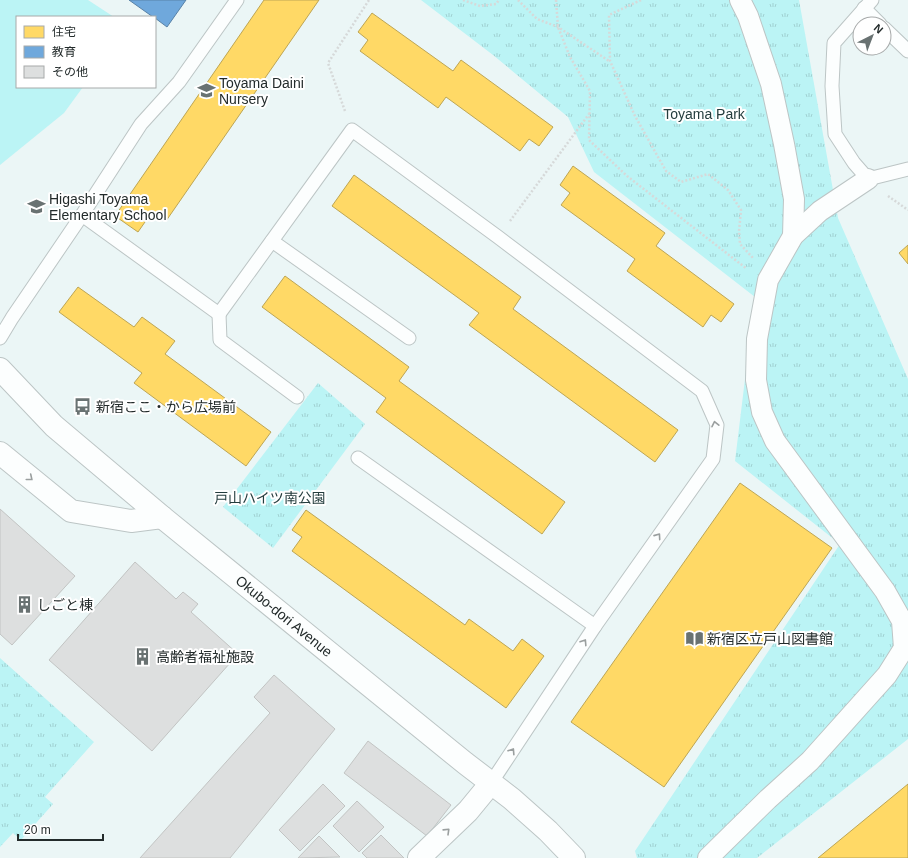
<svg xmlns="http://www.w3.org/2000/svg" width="908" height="858" font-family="Helvetica,'Noto Sans JP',sans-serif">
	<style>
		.grass { fill: #bbf4f5 }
		.park { fill: url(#park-tufts) }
		.homes { fill: #ffd966; stroke: #bda554 }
		.schools { fill: #6fa8dc; stroke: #5882a7 }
		.building { fill: #dddfdf; stroke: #c2c4c3 }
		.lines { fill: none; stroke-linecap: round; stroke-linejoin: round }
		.service-casing { stroke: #bcc5c5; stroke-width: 15 }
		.pedestrian-casing { stroke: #bcc5c5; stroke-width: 22 }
		.minor-casing { stroke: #bcc5c5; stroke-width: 24 }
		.secondary-casing { stroke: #bcc5c5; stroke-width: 24 }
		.path { stroke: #d6d9d9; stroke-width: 2.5; stroke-dasharray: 2 2; stroke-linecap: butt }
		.service { stroke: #fcfefe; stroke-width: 13 }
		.pedestrian { stroke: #fcfefe; stroke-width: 20 }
		.minor { stroke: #fcfefe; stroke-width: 22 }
		.secondary { stroke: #fcfefe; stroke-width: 22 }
		.oneway { stroke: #9a9f9f }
		.labels { text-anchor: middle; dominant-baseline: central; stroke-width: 4; stroke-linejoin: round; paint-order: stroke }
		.poi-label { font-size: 14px; fill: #232b2b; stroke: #fff; text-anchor: start }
		.park-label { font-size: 14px; fill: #243d3e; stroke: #fff }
		.street-label { font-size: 14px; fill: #232b2b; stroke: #fff }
	</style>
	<defs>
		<pattern id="park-tufts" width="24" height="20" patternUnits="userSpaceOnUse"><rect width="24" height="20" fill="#bbf4f5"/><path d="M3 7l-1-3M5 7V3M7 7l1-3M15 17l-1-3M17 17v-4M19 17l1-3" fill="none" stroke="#a0d1d2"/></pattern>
	</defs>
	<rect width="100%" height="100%" fill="#ebf6f6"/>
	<polygon class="grass" points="0,0 88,0 114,17 17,17 17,87 83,87 64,113 0,165"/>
	<g class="park">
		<polygon points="421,0 799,0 838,218 908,379 908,739 757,858 637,858 635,851 840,544 735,461 755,297 594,172 568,117 493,55"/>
		<polygon points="318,383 365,424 273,548 223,507"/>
		<polygon points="0,658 94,742 45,797 53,804 21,840 13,833 0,847"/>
	</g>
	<g class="homes">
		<polygon points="264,0 319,0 166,221 152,212 138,232 115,216"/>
		<polygon points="372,13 453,71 461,60 553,127 539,146 529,139 520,151 446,97 438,108 360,51 368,40 358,32"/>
		<polygon points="573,166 665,233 656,246 734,304 721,322 711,315 703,327 627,271 635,259 561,205 570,193 560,185"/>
		<polygon points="354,175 521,297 513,309 678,430 655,462 469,325 479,313 332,206"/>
		<polygon points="908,245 908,264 899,253"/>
		<polygon points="285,276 409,367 399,381 565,502 542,534 376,412 386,398 262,307"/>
		<polygon points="78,287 134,327 142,317 175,341 165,354 271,432 246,466 134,383 142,373 59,312"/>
		<polygon points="740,483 832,548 664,787 571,722"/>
		<polygon points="306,510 465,625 469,619 513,651 522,639 544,656 506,708 292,551 302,537 292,530"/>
		<polygon points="908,784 908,858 818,858"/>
	</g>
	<polygon class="schools" points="129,0 186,0 167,27 155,18 155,17 153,17"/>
	<g class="building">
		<polygon points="0,509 75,576 12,645 0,634"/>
		<polygon points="135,562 176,599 183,592 198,604 191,612 238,654 152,751 49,660"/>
		<polygon points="274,675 335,729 230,858 140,858 270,713 254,697"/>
		<polygon points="368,741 451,805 427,836 344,773"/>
		<polygon points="323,784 345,806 300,851 279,830"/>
		<polygon points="357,801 384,827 359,852 333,826"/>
		<polygon points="381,835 404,858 367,858 362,853"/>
		<polygon points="319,836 340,857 298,858"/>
	</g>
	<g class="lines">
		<defs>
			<g id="service">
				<polyline points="872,0 834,43 832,86 835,134 854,163 868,179 908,169"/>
				<polyline points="864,8 880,24"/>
				<polyline points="884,28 908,51"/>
				<polyline points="82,215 141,124 179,82 237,0"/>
				<polyline points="272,241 409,338"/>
				<polyline points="219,314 220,340 297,397"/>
				<polyline points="0,338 12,318 82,215 219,314 352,130 498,237 702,391 717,425 713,459 595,626 491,783"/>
				<polyline points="358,458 595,626"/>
			</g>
			<g id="pedestrian">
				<polyline points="740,0 748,16 771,84 784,144 794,199 793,236"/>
				<polyline points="708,858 768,799 810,761 887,675 904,648 902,621 885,591 775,441 762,412 756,380 757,339 768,280 793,236 820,211 868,179"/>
			</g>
			<g id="minor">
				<polyline points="0,453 71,511 131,521 162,517"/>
				<polyline points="419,858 468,811 491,783"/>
			</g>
			<g id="secondary">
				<path id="s1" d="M0 369 54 426 162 517 465 763 512 799 548 831 574 858"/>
			</g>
		</defs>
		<use href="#service" class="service-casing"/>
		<use href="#pedestrian" class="pedestrian-casing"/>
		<use href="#minor" class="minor-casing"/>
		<use href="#secondary" class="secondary-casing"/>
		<g class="path">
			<polyline points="463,0 480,6 496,4 499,0"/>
			<polyline points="518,0 537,19 558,27 609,61"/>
			<polyline points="556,0 558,27 570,57 590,91 589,140 627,176 747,269"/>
			<polyline points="641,0 609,15 610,61 635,116 666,171 681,182 708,174 728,190 741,210 739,231 740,244 753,258"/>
			<polyline points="345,111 328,63 369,0"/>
			<polyline points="888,196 908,210"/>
			<polyline points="510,221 589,114"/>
		</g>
		<use href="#service" class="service"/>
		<use href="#pedestrian" class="pedestrian"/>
		<use href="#minor" class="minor"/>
		<use href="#secondary" class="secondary"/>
	</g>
	<defs><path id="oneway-chevron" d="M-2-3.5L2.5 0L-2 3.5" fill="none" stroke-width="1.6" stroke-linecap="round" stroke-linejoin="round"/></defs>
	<g class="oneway">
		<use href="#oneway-chevron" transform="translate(715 424) rotate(-102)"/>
		<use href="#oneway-chevron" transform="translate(30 478) rotate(39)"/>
		<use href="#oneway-chevron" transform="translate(658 536) rotate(-55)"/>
		<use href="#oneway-chevron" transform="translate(584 642) rotate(-57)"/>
		<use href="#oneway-chevron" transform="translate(512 751) rotate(-57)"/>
		<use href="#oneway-chevron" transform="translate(447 831) rotate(-44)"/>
	</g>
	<defs>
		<symbol id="school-bare" viewBox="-9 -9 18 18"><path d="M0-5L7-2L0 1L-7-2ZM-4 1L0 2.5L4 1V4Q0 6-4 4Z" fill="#697272" stroke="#fff" stroke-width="2.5" paint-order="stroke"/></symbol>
		<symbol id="bus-bare" viewBox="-9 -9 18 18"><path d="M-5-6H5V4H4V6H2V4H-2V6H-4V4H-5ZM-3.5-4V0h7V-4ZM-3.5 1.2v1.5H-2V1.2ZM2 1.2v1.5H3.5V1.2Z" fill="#697272" stroke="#fff" stroke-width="2.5" paint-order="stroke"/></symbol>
		<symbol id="building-bare" viewBox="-9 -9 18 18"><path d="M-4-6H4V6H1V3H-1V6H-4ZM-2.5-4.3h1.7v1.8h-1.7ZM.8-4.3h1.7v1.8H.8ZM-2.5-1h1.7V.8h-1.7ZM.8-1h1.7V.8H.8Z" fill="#697272" stroke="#fff" stroke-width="2.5" paint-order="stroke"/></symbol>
		<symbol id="library-bare" viewBox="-9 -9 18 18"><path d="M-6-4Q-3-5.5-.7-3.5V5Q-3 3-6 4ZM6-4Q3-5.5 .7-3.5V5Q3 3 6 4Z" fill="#697272" stroke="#fff" stroke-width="2.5" paint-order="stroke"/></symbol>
	</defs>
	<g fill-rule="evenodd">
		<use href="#school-bare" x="194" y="78" width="25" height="25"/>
		<use href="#school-bare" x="24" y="194" width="25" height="25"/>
		<use href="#bus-bare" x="70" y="394" width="25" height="25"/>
		<use href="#building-bare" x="12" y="592" width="25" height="25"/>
		<use href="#library-bare" x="682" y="626" width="25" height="25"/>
		<use href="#building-bare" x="130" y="644" width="25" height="25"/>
	</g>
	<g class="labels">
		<g class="poi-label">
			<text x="219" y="83">Toyama Daini<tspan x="219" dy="16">Nursery</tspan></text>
			<text x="49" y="199">Higashi Toyama<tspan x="49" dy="16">Elementary School</tspan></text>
			<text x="96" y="407">新宿ここ・から広場前</text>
			<text x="37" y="605">しごと棟</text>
			<text x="707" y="639">新宿区立戸山図書館</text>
			<text x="156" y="657">高齢者福祉施設</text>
		</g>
		<g class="park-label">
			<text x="704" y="114">Toyama Park</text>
			<text x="270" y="498">戸山ハイツ南公園</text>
		</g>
		<g class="street-label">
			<text stroke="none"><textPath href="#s1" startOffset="377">Okubo-dori Avenue</textPath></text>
		</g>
	</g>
	<rect x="16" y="16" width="140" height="72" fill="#ffffff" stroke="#a7aaaa"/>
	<rect x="24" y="26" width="20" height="12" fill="#ffd966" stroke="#a7aaaa"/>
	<text x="52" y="36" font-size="12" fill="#232b2b">住宅</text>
	<rect x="24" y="46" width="20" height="12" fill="#6fa8dc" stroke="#a7aaaa"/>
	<text x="52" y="56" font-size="12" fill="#232b2b">教育</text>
	<rect x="24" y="66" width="20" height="12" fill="#dddfdf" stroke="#a7aaaa"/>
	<text x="52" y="76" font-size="12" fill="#232b2b">その他</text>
	<g transform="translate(872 36) rotate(42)"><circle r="19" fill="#ffffff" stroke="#a7aaaa"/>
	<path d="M0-3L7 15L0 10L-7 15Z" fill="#697272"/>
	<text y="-6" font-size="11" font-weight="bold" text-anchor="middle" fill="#232b2b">N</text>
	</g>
	<path d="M18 834v6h85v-6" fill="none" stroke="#232b2b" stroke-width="2"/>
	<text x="24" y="834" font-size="12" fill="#232b2b" stroke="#ffffff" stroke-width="3" paint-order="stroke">20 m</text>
</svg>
